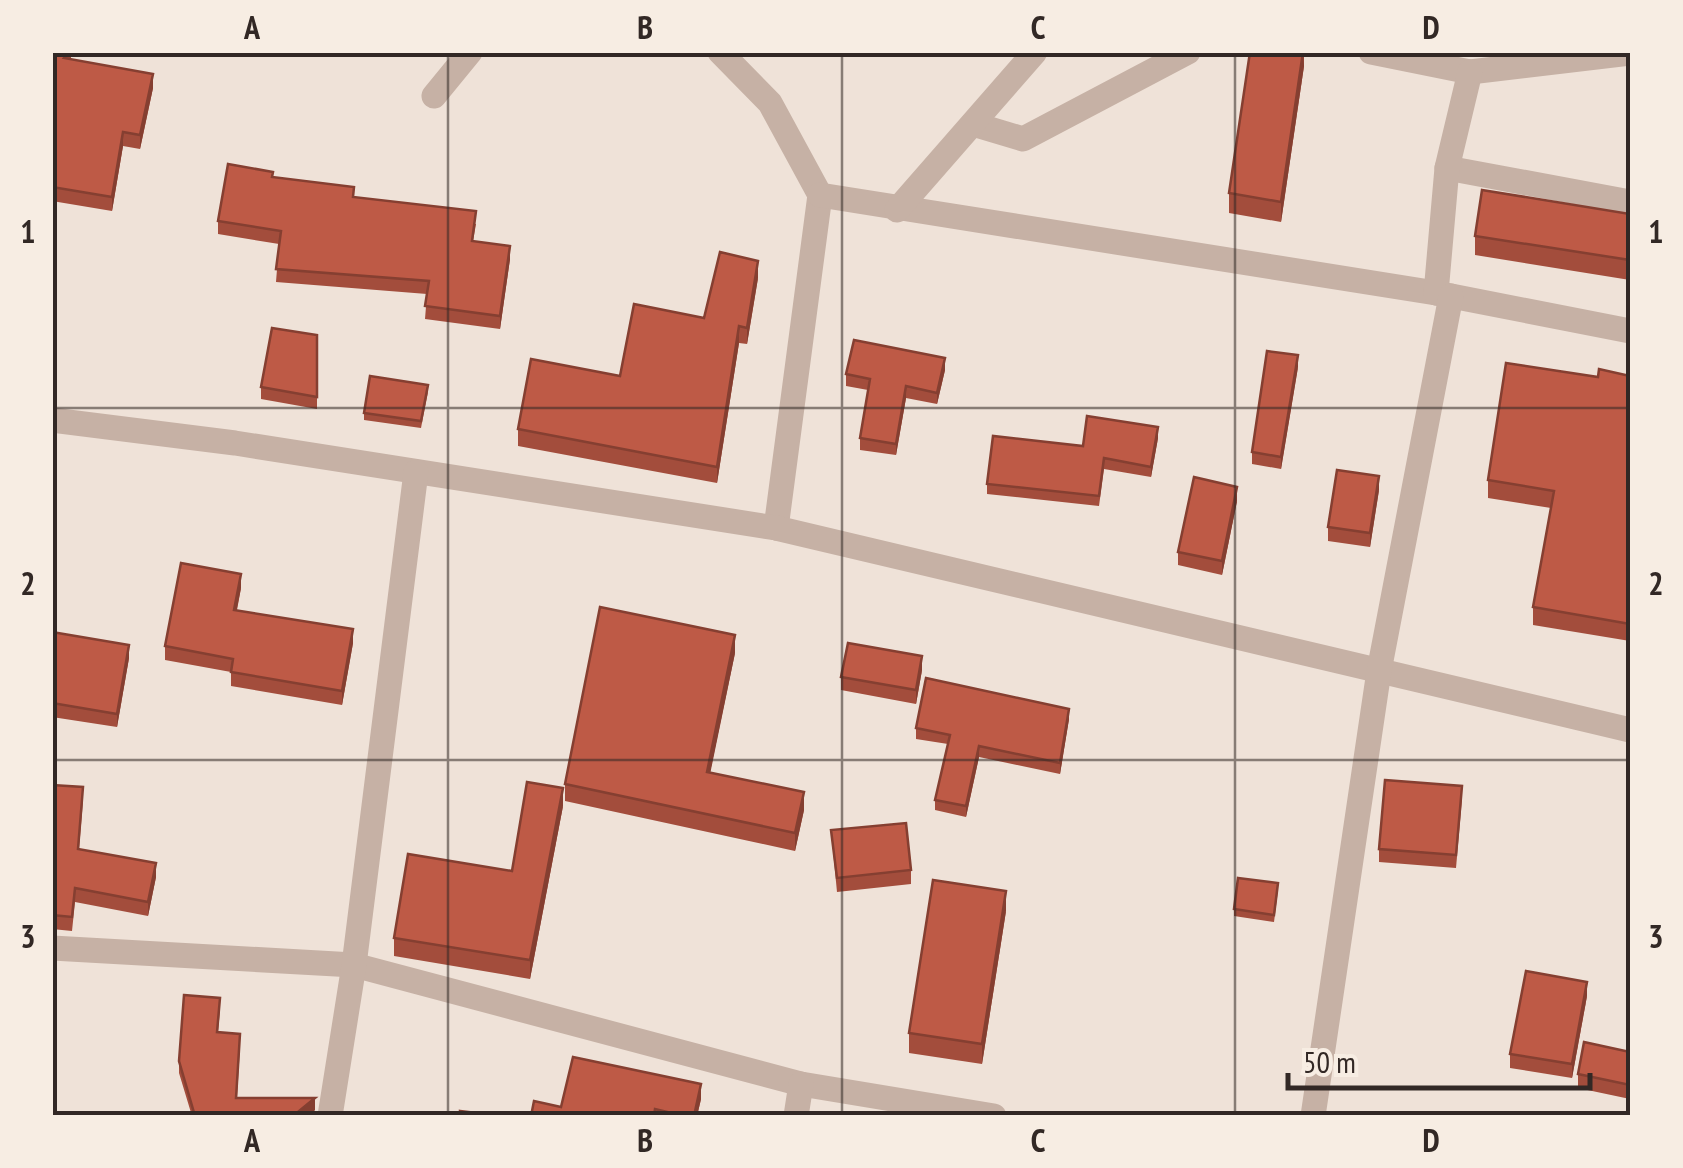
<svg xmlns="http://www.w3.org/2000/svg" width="1683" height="1168" font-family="'PT Sans Narrow',sans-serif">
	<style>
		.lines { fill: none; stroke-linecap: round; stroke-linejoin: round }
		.minor { stroke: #c6b1a5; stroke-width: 25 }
		.wall { fill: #a34d3c }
		.shaded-wall { fill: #853f31 }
		.building { fill: #be5a46; stroke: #853f31; stroke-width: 2.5 }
		.grid { fill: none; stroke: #322825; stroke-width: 2.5; stroke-opacity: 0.55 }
		.neatline { fill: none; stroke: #322825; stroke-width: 4 }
		.grid-label { font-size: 32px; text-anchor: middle; font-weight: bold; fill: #322825 }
	</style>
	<rect width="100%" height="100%" fill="#efe2d8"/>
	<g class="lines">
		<g class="minor">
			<polyline points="720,52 770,103 820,195 776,528"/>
			<polyline points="1371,52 1470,72 1630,53"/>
			<polyline points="434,96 470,52"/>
			<polyline points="973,124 1023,139 1188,52"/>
			<polyline points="1447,168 1630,202"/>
			<polyline points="820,195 1436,293 1630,331"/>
			<polyline points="897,210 1035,52"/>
			<polyline points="1436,293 1447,168 1470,72"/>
			<polyline points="52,420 235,443 776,528 1630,730"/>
			<polyline points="52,948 354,965 801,1084 994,1116"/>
			<polyline points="330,1116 354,965 416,472"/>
			<polyline points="796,1116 801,1084"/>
			<polyline points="1313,1116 1379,671 1451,296"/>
		</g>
	</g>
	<g class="wall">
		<polygon points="52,52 71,52 71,59 153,88 140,149 123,146 112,211 52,201"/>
		<polygon points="1304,52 1304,66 1281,222 1229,213 1229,193"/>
		<polygon points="273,178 476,224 473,241 510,259 500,329 425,319 427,294 276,282 279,244 218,234 218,221"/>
		<polygon points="1630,214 1630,280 1475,255 1475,236"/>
		<polygon points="758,278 747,344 739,343 717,483 518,446 518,429 620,376 704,318"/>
		<polygon points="317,335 317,409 261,399 261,387"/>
		<polygon points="1298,367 1281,469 1252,464 1252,452"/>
		<polygon points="945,370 937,404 906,398 896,455 860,450 860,438 868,390 846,386 846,374"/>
		<polygon points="1630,376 1630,641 1533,625 1533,607 1551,508 1488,498 1488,480 1598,377"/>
		<polygon points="428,392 421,428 364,420 364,413"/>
		<polygon points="1158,438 1151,477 1104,469 1099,506 987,494 987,484 1083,446"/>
		<polygon points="1379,490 1370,547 1328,541 1328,527"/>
		<polygon points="1237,501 1222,575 1178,565 1178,552"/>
		<polygon points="241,588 237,610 353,643 342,705 231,686 231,672 165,660 165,646"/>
		<polygon points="52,632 129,658 117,727 52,717"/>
		<polygon points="735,653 710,772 804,810 795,851 565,801 565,784"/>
		<polygon points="922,670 916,704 841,690 841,677"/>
		<polygon points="1069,719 1060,774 979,757 966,817 935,810 935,800 948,744 916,739 916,728"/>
		<polygon points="52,785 83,801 79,849 156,877 148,916 75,902 72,931 52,929"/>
		<polygon points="1462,799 1456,868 1379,862 1379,849"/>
		<polygon points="563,806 530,979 394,956 394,938 512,871"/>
		<polygon points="831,830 911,870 911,884 837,892"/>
		<polygon points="1278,890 1274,922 1234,916 1234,909"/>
		<polygon points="1006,911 982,1064 909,1053 909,1033"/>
		<polygon points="1587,996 1572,1078 1510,1068 1510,1054"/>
		<polygon points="220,1010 218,1032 240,1047 237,1098 315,1110 308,1116 192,1116 179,1073 179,1061"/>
		<polygon points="1630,1052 1630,1099 1578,1088 1578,1074"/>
		<polygon points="701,1099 697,1116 531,1116 561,1107"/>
	</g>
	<g class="shaded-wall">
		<polygon points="1303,52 1304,66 1281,222 1281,202"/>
		<polygon points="153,74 153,88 140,149 140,135"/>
		<polygon points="123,132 123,146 112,211 112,197"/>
		<polygon points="510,246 510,259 500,329 500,316"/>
		<polygon points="758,261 758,278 747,344 747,328"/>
		<polygon points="739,326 739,343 717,483 717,467"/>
		<polygon points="1298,355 1298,367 1281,469 1281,457"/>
		<polygon points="945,358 945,370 937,404 937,393"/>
		<polygon points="906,386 906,398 896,455 896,444"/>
		<polygon points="1158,427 1158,438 1151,477 1151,467"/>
		<polygon points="1379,476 1379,490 1370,547 1370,533"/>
		<polygon points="1237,487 1237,501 1222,575 1222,561"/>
		<polygon points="241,574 241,588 234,623 234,610"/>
		<polygon points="353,629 353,643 342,705 342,691"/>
		<polygon points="735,635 735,653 707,789 707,772"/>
		<polygon points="129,645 129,658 117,727 117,714"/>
		<polygon points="922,656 922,670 916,704 916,690"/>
		<polygon points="1069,709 1069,719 1060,774 1060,763"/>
		<polygon points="979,746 979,757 966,817 966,806"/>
		<polygon points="563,788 563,806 530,979 530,960"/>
		<polygon points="804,792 804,810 795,851 795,833"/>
		<polygon points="156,863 156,877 148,916 148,902"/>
		<polygon points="1006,891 1006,911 982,1064 982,1044"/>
		<polygon points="1587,982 1587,996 1572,1078 1572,1064"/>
		<polygon points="701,1084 701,1099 697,1116 694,1116"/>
		<polygon points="315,1098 315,1110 308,1116 293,1116"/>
	</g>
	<g class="building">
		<polygon points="52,52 69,52 64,58 153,74 140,135 123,132 112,197 52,187"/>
		<polygon points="1250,52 1303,52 1281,202 1229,193"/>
		<polygon points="228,164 273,172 272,177 354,187 353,197 476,211 472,241 510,246 500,316 425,306 429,281 276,269 281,231 218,221"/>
		<polygon points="1482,190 1630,214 1630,260 1475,236"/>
		<polygon points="720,252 758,261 747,328 739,326 717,467 518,429 531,359 620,376 634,304 704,318"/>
		<polygon points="272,328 317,335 317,397 261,387"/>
		<polygon points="854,340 945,358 937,393 906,386 896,444 860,438 870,379 846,374"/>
		<polygon points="1267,351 1298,355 1281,457 1252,452"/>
		<polygon points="1506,363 1598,377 1599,369 1630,376 1630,624 1533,607 1554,491 1488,480"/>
		<polygon points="370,376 428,385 421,421 364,413"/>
		<polygon points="1087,416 1158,427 1151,467 1104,458 1099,496 987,484 993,436 1083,446"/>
		<polygon points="1337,470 1379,476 1370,533 1328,527"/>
		<polygon points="1194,477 1237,487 1222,561 1178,552"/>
		<polygon points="181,563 241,574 234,610 353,629 342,691 231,672 233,659 165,646"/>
		<polygon points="600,607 735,635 707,772 804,792 795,833 565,784"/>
		<polygon points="52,632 129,645 117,714 52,703"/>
		<polygon points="848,643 922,656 916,690 841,677"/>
		<polygon points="926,678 1069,709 1060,763 979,746 966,806 935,800 950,735 916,728"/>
		<polygon points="1385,780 1462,786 1456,855 1379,849"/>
		<polygon points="527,782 563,788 530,960 394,938 408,854 512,871"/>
		<polygon points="52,785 83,787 78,849 156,863 148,902 75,888 72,917 52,915"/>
		<polygon points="906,823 911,870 837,878 831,830"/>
		<polygon points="1238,878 1278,883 1274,915 1234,909"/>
		<polygon points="933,880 1006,891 982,1044 909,1033"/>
		<polygon points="1526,971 1587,982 1572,1064 1510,1054"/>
		<polygon points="184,995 220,998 217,1032 240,1034 236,1098 315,1098 293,1116 195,1116 179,1061"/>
		<polygon points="1584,1042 1630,1052 1630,1085 1578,1074"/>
		<polygon points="573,1057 701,1084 694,1116 684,1116 655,1109 654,1116 531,1116 534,1101 561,1107"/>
		<polygon points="460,1111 502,1116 460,1116"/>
	</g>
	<path class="grid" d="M448 52V1116M842 52V1116M1235 52V1116M52 408H1630M52 760H1630"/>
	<rect width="1683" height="1168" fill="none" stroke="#f7ede3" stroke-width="110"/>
	<path d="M1288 1073v15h302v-15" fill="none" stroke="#322825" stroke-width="5"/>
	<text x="1303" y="1073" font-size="30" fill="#322825" stroke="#f7ede3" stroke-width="8" paint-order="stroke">50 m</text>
	<rect x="55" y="55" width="1573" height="1058" class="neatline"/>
	<g class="grid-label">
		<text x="252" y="39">A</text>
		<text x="645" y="39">B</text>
		<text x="1038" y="39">C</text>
		<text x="1431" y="39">D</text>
		<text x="28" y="243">1</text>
		<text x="1656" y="243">1</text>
		<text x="28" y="595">2</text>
		<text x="1656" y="595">2</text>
		<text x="28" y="948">3</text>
		<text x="1656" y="948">3</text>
		<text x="252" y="1152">A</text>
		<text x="645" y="1152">B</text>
		<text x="1038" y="1152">C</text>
		<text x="1431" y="1152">D</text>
	</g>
</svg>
